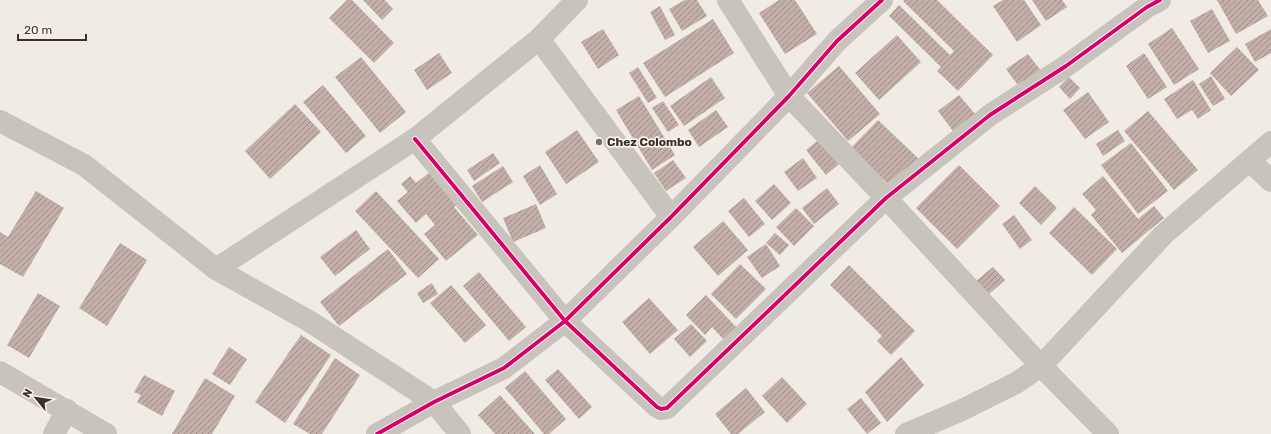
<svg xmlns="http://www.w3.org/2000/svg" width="1271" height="434" font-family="Rubik,sans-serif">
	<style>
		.building { fill: url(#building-hatch) }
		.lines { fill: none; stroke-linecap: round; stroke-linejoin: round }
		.minor { stroke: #c9c3be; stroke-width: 22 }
		.cycleway-casing { stroke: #fbf5ee; stroke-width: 6 }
		.cycleway { stroke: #d6006c; stroke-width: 4 }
		.poi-dot { fill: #7a716c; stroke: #fbf5ee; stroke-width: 1.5 }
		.labels { text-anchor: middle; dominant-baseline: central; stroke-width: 3.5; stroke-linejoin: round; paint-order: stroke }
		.poi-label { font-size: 12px; font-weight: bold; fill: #3b302b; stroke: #fbf5ee; text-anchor: start }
	</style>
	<defs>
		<pattern id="building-hatch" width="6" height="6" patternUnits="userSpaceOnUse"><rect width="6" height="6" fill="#c3afa7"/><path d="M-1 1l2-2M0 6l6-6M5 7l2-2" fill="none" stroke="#a08f88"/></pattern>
	</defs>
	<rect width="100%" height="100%" fill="#f0ebe5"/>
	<g class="building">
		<polygon points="347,0 352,0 394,43 374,63 329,18"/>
		<polygon points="363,0 385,0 393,9 382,20"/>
		<polygon points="685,0 697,0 707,16 682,31 669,9"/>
		<polygon points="779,0 795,0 817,34 785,54 759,13"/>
		<polygon points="905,0 937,0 993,55 958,91 937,71 941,67 889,16 899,5 950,55 954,51 903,1"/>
		<polygon points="1003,0 1024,0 1041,25 1017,42 993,6"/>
		<polygon points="1032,0 1062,0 1067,7 1046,21"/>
		<polygon points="1217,0 1258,0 1268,16 1236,34"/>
		<polygon points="660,6 675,35 665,40 650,12"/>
		<polygon points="1212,9 1230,41 1208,53 1190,21"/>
		<polygon points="713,19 734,53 665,97 643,63"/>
		<polygon points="1172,28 1199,69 1174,85 1148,44"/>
		<polygon points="603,29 619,55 598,69 581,42"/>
		<polygon points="1271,29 1271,53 1255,62 1245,44"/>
		<polygon points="897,35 921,62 879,100 855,73"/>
		<polygon points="1237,47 1259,70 1231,96 1210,73"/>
		<polygon points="439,53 452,73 427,90 414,70"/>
		<polygon points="1144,53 1167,87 1148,99 1126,66"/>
		<polygon points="1028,54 1042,72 1020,88 1006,69"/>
		<polygon points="361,57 406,112 380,133 335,77"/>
		<polygon points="839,66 880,114 848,141 807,93"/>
		<polygon points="638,67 657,98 648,103 629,73"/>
		<polygon points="1211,76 1225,99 1213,106 1199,84"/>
		<polygon points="711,77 725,98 684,126 670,106"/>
		<polygon points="1069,77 1080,88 1070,99 1059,87"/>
		<polygon points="1193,80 1211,110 1198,119 1192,110 1177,119 1164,99"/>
		<polygon points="323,85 366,136 346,153 303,102"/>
		<polygon points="1088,92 1109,122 1085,139 1063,110"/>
		<polygon points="959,95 975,114 953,131 938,111"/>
		<polygon points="639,96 675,155 652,170 616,110"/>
		<polygon points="663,101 679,125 668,132 652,108"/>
		<polygon points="295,104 321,132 270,179 245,151"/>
		<polygon points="716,110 728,127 699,147 688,130"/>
		<polygon points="1148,111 1198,170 1174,190 1124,131"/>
		<polygon points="878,120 920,160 893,188 850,149"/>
		<polygon points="577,130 599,162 566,184 545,152"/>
		<polygon points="1118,130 1125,141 1103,156 1096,144"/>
		<polygon points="821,138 841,162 826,175 806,150"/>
		<polygon points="1131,143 1168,191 1138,214 1101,165"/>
		<polygon points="493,153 500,163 474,181 467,170"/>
		<polygon points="803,158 817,178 798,191 784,172"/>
		<polygon points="673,160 686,178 666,191 654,173"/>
		<polygon points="540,165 557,194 540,205 523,176"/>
		<polygon points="959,165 1000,206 957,249 916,208"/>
		<polygon points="503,166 513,182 482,202 472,186"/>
		<polygon points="430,172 457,205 454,207 478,235 446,261 424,234 435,225 426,214 416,223 397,201 408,192 401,184 410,176 416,183"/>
		<polygon points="1103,176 1138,219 1154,206 1164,218 1122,253 1091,215 1096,210 1082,194"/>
		<polygon points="774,184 791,203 772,220 755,201"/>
		<polygon points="1035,186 1057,208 1041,225 1019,203"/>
		<polygon points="827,188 839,204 814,224 802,208"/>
		<polygon points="36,191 64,208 23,277 0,264 0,232 8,237"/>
		<polygon points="376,191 439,259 418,278 355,211"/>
		<polygon points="744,198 765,224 749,237 728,211"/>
		<polygon points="536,204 546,228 513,242 503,218"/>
		<polygon points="1074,207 1117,249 1092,275 1049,233"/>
		<polygon points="796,208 814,226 794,246 776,227"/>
		<polygon points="1014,215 1032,240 1020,249 1002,224"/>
		<polygon points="723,221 748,250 718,276 693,247"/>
		<polygon points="356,230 370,249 335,276 320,257"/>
		<polygon points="775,233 789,245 780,255 766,243"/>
		<polygon points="120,243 147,260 107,326 79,308"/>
		<polygon points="766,244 780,266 762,278 747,257"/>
		<polygon points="388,249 407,274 339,326 320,302"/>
		<polygon points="740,264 766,289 736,319 711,294"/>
		<polygon points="849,265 915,331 891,355 877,341 882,336 830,285"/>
		<polygon points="993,267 1005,280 988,295 976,281"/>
		<polygon points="479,272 526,327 509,341 463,286"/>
		<polygon points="432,283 438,294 423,303 417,293"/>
		<polygon points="451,285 486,325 465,343 430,303"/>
		<polygon points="38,293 60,306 29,358 7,345"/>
		<polygon points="706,295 736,327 723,339 712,327 705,335 686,315"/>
		<polygon points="649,298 678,330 650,354 622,322"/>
		<polygon points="691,324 707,341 690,357 674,339"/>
		<polygon points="301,335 331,355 285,423 255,402"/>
		<polygon points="229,347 247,359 230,385 212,374"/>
		<polygon points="901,357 924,385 887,422 865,392"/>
		<polygon points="335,358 360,375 322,434 310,434 293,424"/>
		<polygon points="558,369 592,407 579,419 545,380"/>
		<polygon points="525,371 566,419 549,434 544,434 505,388"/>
		<polygon points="144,375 175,391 162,416 137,402 141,395 134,392"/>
		<polygon points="782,377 807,404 787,423 762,396"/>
		<polygon points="205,378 235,396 212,434 172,434"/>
		<polygon points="746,388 765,412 738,434 731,434 715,414"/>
		<polygon points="500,395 535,434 495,434 478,415"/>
		<polygon points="861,398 881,423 867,434 847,409"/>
	</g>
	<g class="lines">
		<g class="minor">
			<polyline points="728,0 789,96 886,198 1041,366 1108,434"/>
			<polyline points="539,39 671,217"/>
			<polyline points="0,121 84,165 216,269 309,321 434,402 460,434"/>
			<polyline points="415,139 565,321 657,407 661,409 667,408 886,198 990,115 1066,66 1147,7 1160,0"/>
			<polyline points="1250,161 1271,181"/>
			<polyline points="216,269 415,139 539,39 577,0"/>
			<polyline points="0,372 106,434"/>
			<polyline points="54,434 67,410"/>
			<polyline points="377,434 434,402 504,368 565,321 671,217 789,96 837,41 882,0"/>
			<polyline points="906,434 962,410 1016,383 1041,366 1164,234 1271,142"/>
		</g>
		<defs>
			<g id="cycleway">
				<polyline points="415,139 565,321 657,407 661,409 667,408 886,198 990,115 1066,66 1147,7 1160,0"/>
				<polyline points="377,434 434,402 504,368 565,321 671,217 789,96 837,41 882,0"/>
			</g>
		</defs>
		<use href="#cycleway" class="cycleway-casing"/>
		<use href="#cycleway" class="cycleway"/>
	</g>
	<circle class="poi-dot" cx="599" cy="142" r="4"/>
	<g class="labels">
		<g class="poi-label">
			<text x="607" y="142">Chez Colombo</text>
		</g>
	</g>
	<g transform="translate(36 398) rotate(300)" stroke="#fbf5ee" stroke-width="3" paint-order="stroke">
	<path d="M0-3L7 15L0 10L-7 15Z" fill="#3b302b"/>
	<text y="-6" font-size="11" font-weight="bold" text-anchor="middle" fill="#3b302b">N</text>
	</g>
	<path d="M18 34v6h68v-6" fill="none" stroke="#3b302b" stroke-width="2"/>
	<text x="24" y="34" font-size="12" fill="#3b302b" stroke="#fbf5ee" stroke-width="3" paint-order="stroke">20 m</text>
</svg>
